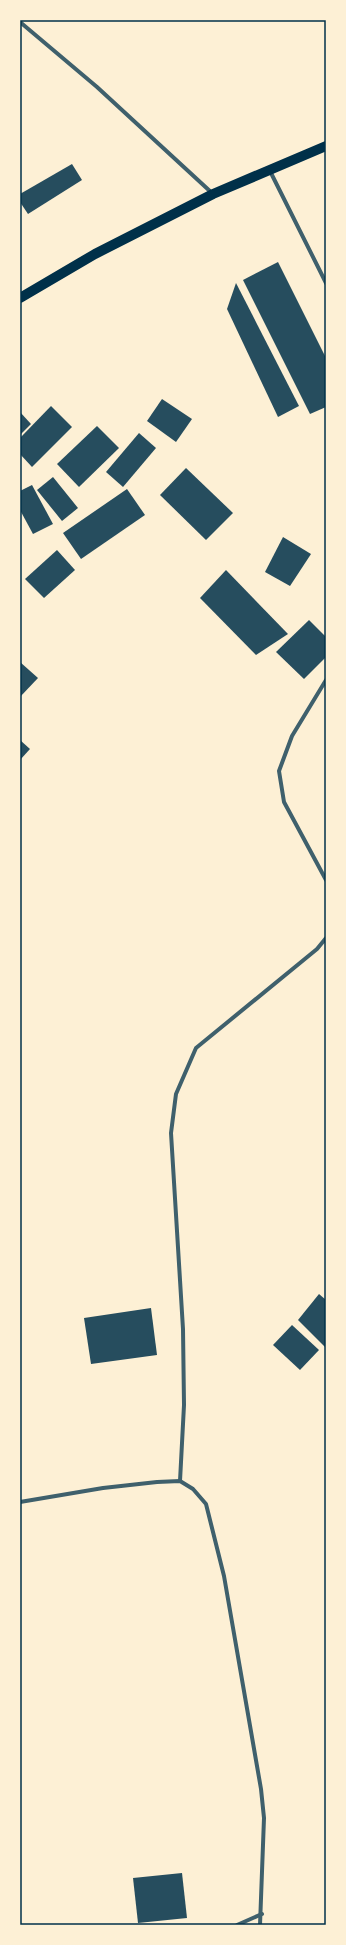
<svg xmlns="http://www.w3.org/2000/svg" width="346" height="1945" font-family="Commissioner,sans-serif">
	<style>
		.building { fill: #264d5e }
		.lines { fill: none; stroke-linecap: round; stroke-linejoin: round }
		.minor { stroke: #3f606c; stroke-width: 4 }
		.primary { stroke: #003049; stroke-width: 10 }
		.neatline { fill: none; stroke: #003049; stroke-width: 1.5 }
	</style>
	<rect width="100%" height="100%" fill="#fdf0d5"/>
	<g class="building">
		<polygon points="72,164 82,180 28,214 20,202 20,194"/>
		<polygon points="278,262 326,358 326,407 310,414 243,280"/>
		<polygon points="236,283 299,406 278,417 227,309"/>
		<polygon points="162,399 192,419 176,442 147,421"/>
		<polygon points="51,406 72,427 32,467 20,454 20,438"/>
		<polygon points="20,412 31,424 20,435"/>
		<polygon points="97,426 119,448 79,487 57,464"/>
		<polygon points="139,433 156,448 123,487 106,472"/>
		<polygon points="186,468 233,513 206,540 160,495"/>
		<polygon points="53,477 78,508 62,521 37,490"/>
		<polygon points="32,485 53,524 33,534 20,510 20,491"/>
		<polygon points="127,489 145,515 81,559 63,533"/>
		<polygon points="283,537 311,554 290,586 265,572"/>
		<polygon points="57,550 75,570 44,598 25,579"/>
		<polygon points="226,570 288,634 256,655 200,598"/>
		<polygon points="309,620 326,637 326,657 304,679 276,652"/>
		<polygon points="20,662 38,678 20,697"/>
		<polygon points="20,740 30,749 20,760"/>
		<polygon points="319,1294 326,1300 326,1348 298,1320"/>
		<polygon points="151,1308 157,1355 91,1364 84,1318"/>
		<polygon points="292,1325 319,1350 300,1370 273,1345"/>
		<polygon points="182,1873 187,1918 138,1923 133,1878"/>
	</g>
	<g class="lines">
		<g class="minor">
			<polyline points="20,22 97,87 212,193"/>
			<polyline points="270,171 326,283"/>
			<polyline points="326,680 292,736 279,771 284,802 326,880"/>
			<polyline points="180,1481 184,1405 183,1329 171,1133 176,1094 196,1048 317,949 326,938"/>
			<polyline points="20,1502 103,1488 157,1482 180,1481 193,1489 206,1504 224,1576 261,1789 264,1818 260,1925"/>
			<polyline points="237,1925 262,1914"/>
		</g>
		<polyline class="primary" points="20,298 95,254 213,194 326,146"/>
	</g>
	<rect width="346" height="1945" fill="none" stroke="#fdf0d5" stroke-width="42"/>
	<rect x="21" y="21" width="304" height="1903" class="neatline"/>
</svg>
